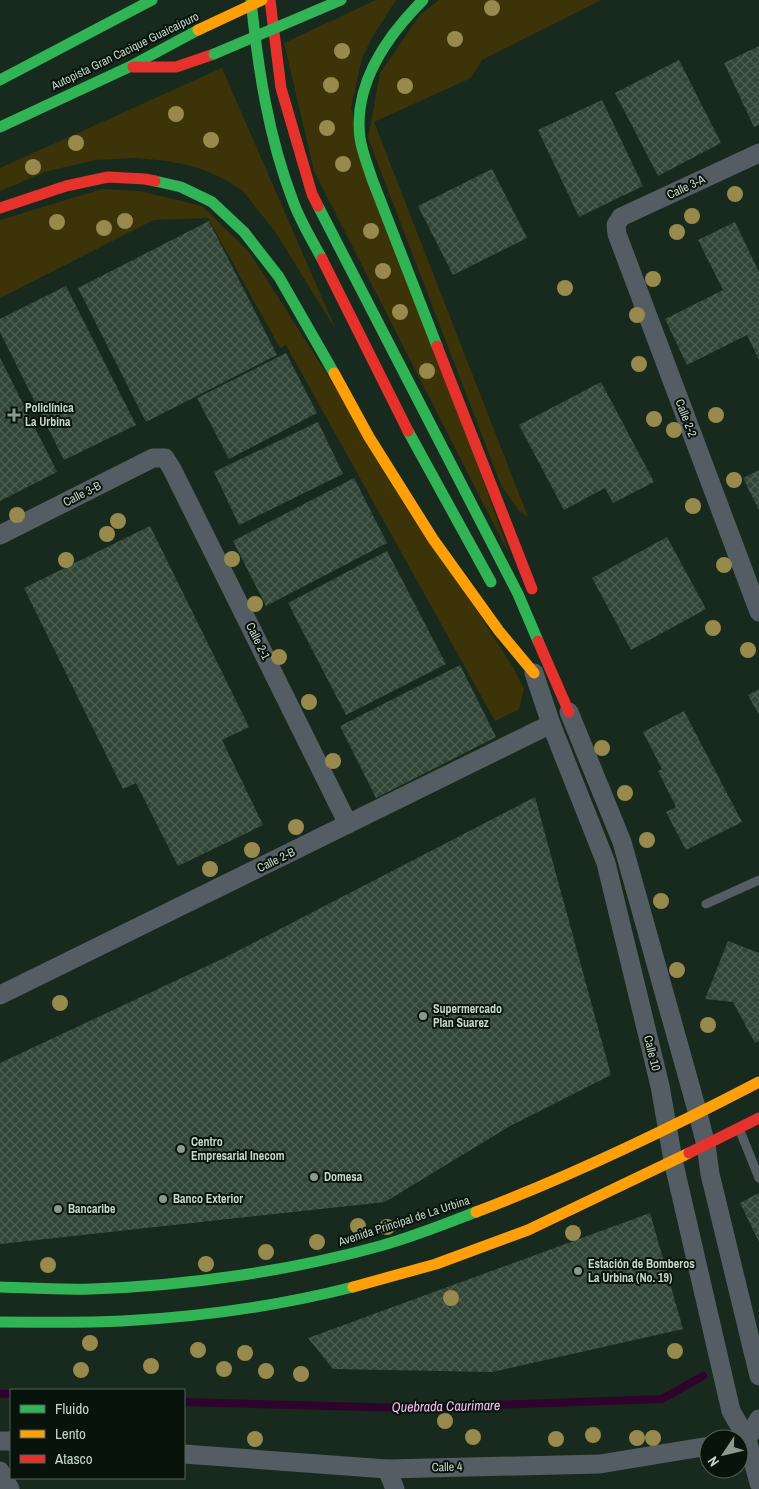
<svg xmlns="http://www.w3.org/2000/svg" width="759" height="1489" font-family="'Archivo Narrow',sans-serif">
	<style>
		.grass { fill: #3d3309 }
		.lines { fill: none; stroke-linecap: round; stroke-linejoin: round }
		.stream { stroke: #2e042c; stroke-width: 8 }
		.building { fill: url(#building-cross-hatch) }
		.lane { stroke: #545d64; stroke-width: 9 }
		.street { stroke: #545d64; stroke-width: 19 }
		.fast { stroke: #30b455; stroke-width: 11 }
		.slow { stroke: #ff9f0a; stroke-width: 11 }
		.jam { stroke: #e5322d; stroke-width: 11 }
		.fast-bridge { stroke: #30b455; stroke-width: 11 }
		.slow-bridge { stroke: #ff9f0a; stroke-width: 11 }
		.tree { fill: #978a4c }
		.poi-dot { fill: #8a9b8d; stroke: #08140b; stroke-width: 2 }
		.labels { text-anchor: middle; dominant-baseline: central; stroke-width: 4; stroke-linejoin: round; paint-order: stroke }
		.street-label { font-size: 12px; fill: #c7d8ca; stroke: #08140b }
		.poi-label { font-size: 12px; font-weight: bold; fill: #c7d8ca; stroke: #08140b; text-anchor: start }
		.water-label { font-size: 14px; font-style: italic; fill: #fabbf3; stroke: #08140b }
	</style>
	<defs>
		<pattern id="building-cross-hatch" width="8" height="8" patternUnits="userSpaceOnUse" patternTransform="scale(1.25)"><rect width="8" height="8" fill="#324637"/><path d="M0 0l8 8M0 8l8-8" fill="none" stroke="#4e6053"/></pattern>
	</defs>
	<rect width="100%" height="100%" fill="#18291d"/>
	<g class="grass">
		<polygon points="376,0 396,0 373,36 362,58 351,108 510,556 314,171 284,43"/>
		<polygon points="439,0 601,0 482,60 471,78 374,122 528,517 518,510 501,485 368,138 380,73 420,15"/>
		<polygon points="222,68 336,330 276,233 243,191 224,179 199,168 168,161 136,158 96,160 48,171 0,191 0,168"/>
		<polygon points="102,189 140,191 202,206 250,253 514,669 524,689 519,709 495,721 286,345 280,348 208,218 154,220 0,298 0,220"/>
	</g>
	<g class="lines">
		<g class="stream">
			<polyline points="0,1394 11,1394"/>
			<polyline points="184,1402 407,1408 662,1399 703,1376"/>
		</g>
	</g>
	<g class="building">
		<polygon points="759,46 759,125 754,127 724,63"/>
		<polygon points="679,60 721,143 658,176 615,93"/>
		<polygon points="602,100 643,186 579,217 538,130"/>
		<polygon points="492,169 527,238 453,275 418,206"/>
		<polygon points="209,221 277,355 146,422 78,288"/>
		<polygon points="735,222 759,272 759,360 747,335 687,365 665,319 723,290 698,240"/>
		<polygon points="66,286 136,425 64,460 0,332 0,319"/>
		<polygon points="286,353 317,413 229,459 197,398"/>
		<polygon points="0,358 57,472 0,501"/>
		<polygon points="601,382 654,482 613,503 605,488 564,510 519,425"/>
		<polygon points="318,422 343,474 239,525 214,472"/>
		<polygon points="759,470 759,510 743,478"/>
		<polygon points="354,478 387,543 266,606 233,541"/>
		<polygon points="150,526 249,727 222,740 263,825 178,866 136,783 123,789 24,588"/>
		<polygon points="667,537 706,609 631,650 592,578"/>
		<polygon points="387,551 446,664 346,715 288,603"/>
		<polygon points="460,665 496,737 376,798 340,726"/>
		<polygon points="759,689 759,715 748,695"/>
		<polygon points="684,711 742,822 686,850 666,812 676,807 658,771 662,769 643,732"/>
		<polygon points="535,797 611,1075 510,1126 385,1202 0,1244 0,1063 224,958"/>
		<polygon points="728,941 759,953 759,1041 755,1043 733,1002 705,999"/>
		<polygon points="759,1193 759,1242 740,1203"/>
		<polygon points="650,1213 683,1329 492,1372 333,1369 308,1338"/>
	</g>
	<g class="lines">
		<g class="lane">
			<polyline points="706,904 759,880"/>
			<polyline points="740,1131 759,1178"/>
		</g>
		<g class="street">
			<polyline points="759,153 621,217 616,225 617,234 759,612"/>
			<polyline points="0,535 153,458 165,458 172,469 348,824"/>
			<polyline points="534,673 551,724 606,863 660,1086 673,1160 731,1411 747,1439 759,1483"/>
			<polyline points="569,712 622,842 698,1114 706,1145 710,1174 759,1376"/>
			<polyline points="0,995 551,724"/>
			<polyline points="747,1439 759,1419"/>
			<polyline points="0,1441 11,1441"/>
			<polyline points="184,1454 387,1469 600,1464 709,1446"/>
			<polyline points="387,1469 395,1489"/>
			<polyline points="0,1471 10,1489"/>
		</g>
		<g class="fast">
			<path d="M251 0C258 68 268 136 293 201 300 221 312 240 322 259"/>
			<path d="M423 0C387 36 353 84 360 138 362 152 368 166 372 179L437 346"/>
			<polyline points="0,80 152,0"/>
			<polyline points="0,127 129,67 198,30"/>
			<polyline points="155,181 181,187 212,202 244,232 279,277 334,373"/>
			<polyline points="318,206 518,594 538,641"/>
			<polyline points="408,431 491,582"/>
			<path d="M0 1287C30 1288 61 1290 91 1289 185 1286 290 1271 380 1246 413 1237 445 1224 476 1212"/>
			<path d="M0 1322C41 1322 82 1323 122 1321 200 1317 278 1306 353 1287"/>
		</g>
		<g class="slow">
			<polyline points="334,373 369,437 433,539 499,631 534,673"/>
			<path d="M476 1212C574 1175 667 1130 759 1082"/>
			<polyline points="353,1287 436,1264 528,1230 689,1153"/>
		</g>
		<g class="jam">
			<polyline points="270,0 281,88 312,194 318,206"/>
			<polyline points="133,67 176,67 214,54"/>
			<polyline points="0,208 66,186 108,177 145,179 155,181"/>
			<polyline points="322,259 408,431"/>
			<polyline points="437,346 532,589"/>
			<polyline points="538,641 569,712"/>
			<polyline points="689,1153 759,1118"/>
		</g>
		<polyline class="fast-bridge" points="214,54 341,0"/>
		<polyline class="slow-bridge" points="198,30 262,0"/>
	</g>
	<g class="tree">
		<circle cx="492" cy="8" r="8"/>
		<circle cx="455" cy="39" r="8"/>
		<circle cx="342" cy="51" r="8"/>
		<circle cx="331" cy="85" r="8"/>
		<circle cx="405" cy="86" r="8"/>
		<circle cx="176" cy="114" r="8"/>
		<circle cx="327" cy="128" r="8"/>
		<circle cx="211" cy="140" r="8"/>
		<circle cx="76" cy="143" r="8"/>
		<circle cx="343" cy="164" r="8"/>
		<circle cx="33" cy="167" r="8"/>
		<circle cx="735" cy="194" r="8"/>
		<circle cx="692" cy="216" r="8"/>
		<circle cx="125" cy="221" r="8"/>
		<circle cx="57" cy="222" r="8"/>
		<circle cx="104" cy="228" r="8"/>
		<circle cx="371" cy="231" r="8"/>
		<circle cx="677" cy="232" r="8"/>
		<circle cx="383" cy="271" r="8"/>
		<circle cx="653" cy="279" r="8"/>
		<circle cx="565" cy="288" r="8"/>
		<circle cx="400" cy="312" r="8"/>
		<circle cx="637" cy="315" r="8"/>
		<circle cx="639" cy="364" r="8"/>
		<circle cx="427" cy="371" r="8"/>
		<circle cx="716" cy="415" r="8"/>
		<circle cx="654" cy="419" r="8"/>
		<circle cx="674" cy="430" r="8"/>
		<circle cx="734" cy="480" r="8"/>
		<circle cx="693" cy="506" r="8"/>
		<circle cx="17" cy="515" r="8"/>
		<circle cx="118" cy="521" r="8"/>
		<circle cx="107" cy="534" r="8"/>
		<circle cx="232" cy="559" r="8"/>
		<circle cx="66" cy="560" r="8"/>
		<circle cx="724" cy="565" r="8"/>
		<circle cx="255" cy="604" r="8"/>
		<circle cx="713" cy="628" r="8"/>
		<circle cx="748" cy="650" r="8"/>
		<circle cx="279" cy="657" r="8"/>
		<circle cx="309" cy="702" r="8"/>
		<circle cx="602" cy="748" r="8"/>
		<circle cx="333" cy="761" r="8"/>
		<circle cx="625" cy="793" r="8"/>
		<circle cx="296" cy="827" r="8"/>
		<circle cx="647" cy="840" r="8"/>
		<circle cx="252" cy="850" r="8"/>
		<circle cx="210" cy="869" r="8"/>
		<circle cx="661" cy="901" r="8"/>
		<circle cx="677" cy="970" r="8"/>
		<circle cx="60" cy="1003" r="8"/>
		<circle cx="708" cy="1025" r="8"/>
		<circle cx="358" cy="1226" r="8"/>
		<circle cx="387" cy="1227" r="8"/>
		<circle cx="573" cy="1233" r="8"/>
		<circle cx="317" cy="1242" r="8"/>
		<circle cx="266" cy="1252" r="8"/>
		<circle cx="206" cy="1264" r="8"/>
		<circle cx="48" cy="1265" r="8"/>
		<circle cx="451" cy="1298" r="8"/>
		<circle cx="90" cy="1343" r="8"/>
		<circle cx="198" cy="1350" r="8"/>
		<circle cx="675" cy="1351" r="8"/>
		<circle cx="245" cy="1353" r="8"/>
		<circle cx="151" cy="1366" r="8"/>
		<circle cx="224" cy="1369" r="8"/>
		<circle cx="81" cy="1370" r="8"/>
		<circle cx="266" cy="1371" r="8"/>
		<circle cx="301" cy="1374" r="8"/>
		<circle cx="445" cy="1421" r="8"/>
		<circle cx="593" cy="1435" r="8"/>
		<circle cx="473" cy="1437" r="8"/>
		<circle cx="637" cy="1438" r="8"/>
		<circle cx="653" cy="1438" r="8"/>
		<circle cx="255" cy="1439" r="8"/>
		<circle cx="556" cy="1439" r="8"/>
	</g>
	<g class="poi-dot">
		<path d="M11.5 407.5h5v5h5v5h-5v5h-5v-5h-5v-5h5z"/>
		<circle cx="423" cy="1016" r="5"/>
		<circle cx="181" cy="1149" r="5"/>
		<circle cx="314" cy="1177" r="5"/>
		<circle cx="163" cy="1199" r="5"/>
		<circle cx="58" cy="1209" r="5"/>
		<circle cx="578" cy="1271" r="5"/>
	</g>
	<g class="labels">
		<g class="street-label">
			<text transform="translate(125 51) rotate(-26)">Autopista Gran Cacique Guaicaipuro</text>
			<text transform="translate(686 187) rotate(-25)">Calle 3-A</text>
			<text transform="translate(686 418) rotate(69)">Calle 2-2</text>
			<text transform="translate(82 494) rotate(-27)">Calle 3-B</text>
			<text transform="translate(258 641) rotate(64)">Calle 2-1</text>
			<text transform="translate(276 860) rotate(-26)">Calle 2-B</text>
			<text transform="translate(652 1053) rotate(76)">Calle 10</text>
			<text transform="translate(404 1221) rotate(-18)">Avenida Principal de La Urbina</text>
			<text transform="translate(447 1467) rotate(-1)">Calle 4</text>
		</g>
		<g class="poi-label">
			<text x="25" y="408">Policlínica<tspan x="25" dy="14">La Urbina</tspan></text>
			<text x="433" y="1009">Supermercado<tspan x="433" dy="14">Plan Suarez</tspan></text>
			<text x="191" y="1142">Centro<tspan x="191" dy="14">Empresarial Inecom</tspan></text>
			<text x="324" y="1177">Domesa</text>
			<text x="173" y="1199">Banco Exterior</text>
			<text x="68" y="1209">Bancaribe</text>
			<text x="588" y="1264">Estación de Bomberos<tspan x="588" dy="14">La Urbina (No. 19)</tspan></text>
		</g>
		<g class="water-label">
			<text transform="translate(446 1406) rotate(-1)">Quebrada Caurimare</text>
		</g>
	</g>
	<rect x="10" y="1389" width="175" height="90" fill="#08140b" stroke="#546257"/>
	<rect x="20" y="1405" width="25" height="8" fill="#30b455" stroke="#546257"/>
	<text x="55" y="1414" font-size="15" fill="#c7d8ca">Fluido</text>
	<rect x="20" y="1430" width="25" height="8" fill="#ff9f0a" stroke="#546257"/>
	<text x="55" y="1439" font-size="15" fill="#c7d8ca">Lento</text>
	<rect x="20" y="1455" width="25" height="8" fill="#e5322d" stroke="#546257"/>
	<text x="55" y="1464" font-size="15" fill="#c7d8ca">Atasco</text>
	<g transform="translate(724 1454) rotate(235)"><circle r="24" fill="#08140b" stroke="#546257"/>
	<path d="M0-4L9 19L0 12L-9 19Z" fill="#8a9b8d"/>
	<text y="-8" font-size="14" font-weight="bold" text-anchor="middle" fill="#c7d8ca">N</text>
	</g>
</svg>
